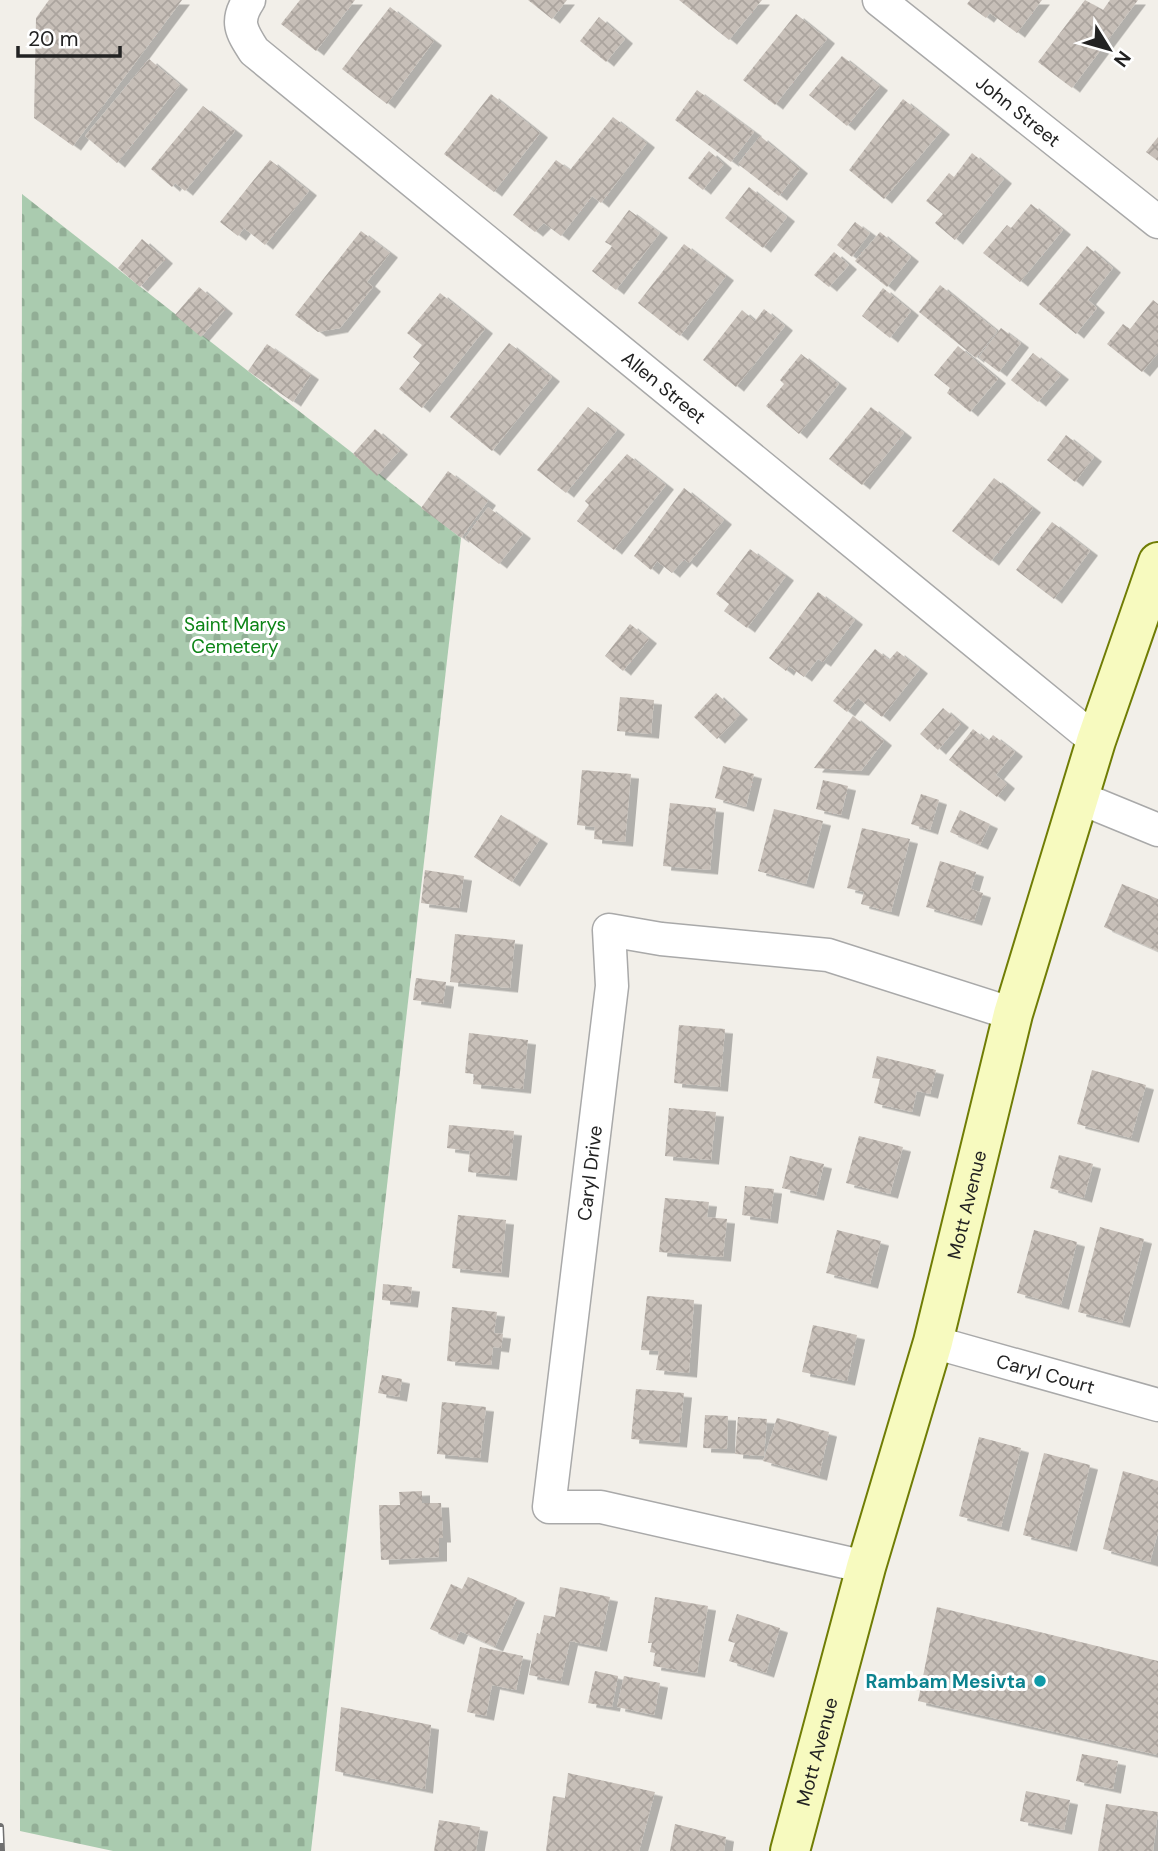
<svg xmlns="http://www.w3.org/2000/svg" width="1158" height="1851" font-family="'DM Sans',sans-serif">
	<style>
		.cemetery { fill: url(#cemetery-stones) }
		.building { fill: url(#building-cross-hatch); filter: url(#shadow) }
		.lines { fill: none; stroke-linecap: round; stroke-linejoin: round }
		.street-casing { stroke: #a9a9a9; stroke-width: 35 }
		.secondary-casing { stroke: #707d05; stroke-width: 42 }
		.street { stroke: #fff; stroke-width: 32 }
		.secondary { stroke: #f7fabf; stroke-width: 38 }
		.rail-casing { stroke: #707070; stroke-width: 8 }
		.rail { stroke: #fff; stroke-width: 5; stroke-dasharray: 16; stroke-linecap: butt }
		.culture-dot { fill: #0f9aa8; stroke: #fff; stroke-width: 2.5 }
		.labels { text-anchor: middle; dominant-baseline: central; stroke-width: 6; stroke-linejoin: round; paint-order: stroke }
		.street-label { font-size: 19px; fill: #222; stroke: #fff }
		.park-label { font-size: 19px; fill: #0c8416; stroke: #fff }
		.culture-label { font-size: 19px; font-weight: bold; fill: #0d838f; stroke: #fff; text-anchor: end }
	</style>
	<defs>
		<pattern id="cemetery-stones" width="16" height="16" patternUnits="userSpaceOnUse" patternTransform="scale(1.75)"><rect width="16" height="16" fill="#aacbaf"/><path d="M2 7V4a2 2 0 0 1 4 0v3zM10 15v-3a2 2 0 0 1 4 0v3z" fill="#92ae96"/></pattern>
		<pattern id="building-cross-hatch" width="8" height="8" patternUnits="userSpaceOnUse" patternTransform="scale(1.75)"><rect width="8" height="8" fill="#c7bfb8"/><path d="M0 0l8 8M0 8l8-8" fill="none" stroke="#aba49e"/></pattern>
		<filter id="shadow"><feDropShadow dx="8" dy="4.5" stdDeviation="0" flood-color="#0004"/></filter>
	</defs>
	<rect width="100%" height="100%" fill="#f2efe9"/>
	<polygon class="cemetery" points="22,194 461,538 311,1851 113,1851 20,1831"/>
	<g class="building">
		<polygon points="49,0 182,0 73,146 34,118 36,18"/>
		<polygon points="300,0 355,0 316,51 281,24"/>
		<polygon points="528,0 567,0 552,19"/>
		<polygon points="679,0 762,0 729,40"/>
		<polygon points="970,0 1042,0 1017,33 990,13 986,18 967,4"/>
		<polygon points="1085,0 1103,10 1110,0 1138,0 1072,88 1038,62"/>
		<polygon points="390,7 434,41 387,104 342,69"/>
		<polygon points="796,14 827,39 775,105 743,80"/>
		<polygon points="599,17 625,39 606,62 580,41"/>
		<polygon points="842,56 880,86 847,126 809,95"/>
		<polygon points="149,59 180,85 117,163 85,136"/>
		<polygon points="697,90 754,132 731,162 675,120"/>
		<polygon points="491,94 540,133 494,192 444,154"/>
		<polygon points="903,99 942,130 884,199 849,170"/>
		<polygon points="203,106 235,131 185,191 175,183 172,187 151,169"/>
		<polygon points="613,117 647,143 601,203 592,196 561,236 544,223 535,232 513,215 556,160 570,170"/>
		<polygon points="760,136 800,169 779,196 738,164"/>
		<polygon points="1158,137 1158,161 1146,152"/>
		<polygon points="709,151 724,164 703,190 688,178"/>
		<polygon points="972,153 1004,179 955,240 935,223 943,214 926,201 949,173 954,177"/>
		<polygon points="270,160 309,191 265,245 244,228 238,236 220,222"/>
		<polygon points="749,187 787,217 763,248 725,218"/>
		<polygon points="1031,204 1063,230 1020,282 983,253 1007,225 1011,228"/>
		<polygon points="629,210 660,233 616,290 592,271 612,246 605,242"/>
		<polygon points="855,222 870,233 852,257 837,245"/>
		<polygon points="361,231 390,253 367,282 373,287 340,328 318,332 295,315"/>
		<polygon points="880,232 911,257 887,287 855,261"/>
		<polygon points="142,239 165,259 140,287 118,268"/>
		<polygon points="684,244 726,276 680,336 638,303"/>
		<polygon points="1087,246 1113,268 1088,300 1097,308 1076,334 1039,304"/>
		<polygon points="834,252 849,265 829,287 814,275"/>
		<polygon points="940,285 997,331 976,358 919,312"/>
		<polygon points="199,287 225,309 201,337 175,315"/>
		<polygon points="883,288 911,311 890,338 862,316"/>
		<polygon points="440,293 485,329 422,408 399,389 420,363 413,357 422,345 407,333"/>
		<polygon points="1153,300 1158,304 1158,353 1142,372 1107,344 1123,324 1130,329"/>
		<polygon points="764,309 785,326 736,387 703,360 742,310 755,321"/>
		<polygon points="1001,328 1021,343 999,372 979,357"/>
		<polygon points="509,343 552,377 492,451 450,417"/>
		<polygon points="267,344 311,375 293,402 248,371"/>
		<polygon points="958,346 998,379 970,412 947,393 950,388 934,375"/>
		<polygon points="1033,353 1061,375 1038,402 1011,380"/>
		<polygon points="801,354 839,384 799,434 766,406 784,384 780,380"/>
		<polygon points="588,407 617,430 566,493 537,470"/>
		<polygon points="871,407 904,433 862,485 829,459"/>
		<polygon points="375,429 400,450 377,476 353,454"/>
		<polygon points="1066,435 1094,457 1075,482 1047,460"/>
		<polygon points="627,454 666,485 614,550 577,521 589,505 585,501"/>
		<polygon points="448,471 488,501 461,538 421,508"/>
		<polygon points="994,478 1033,508 991,561 952,531"/>
		<polygon points="684,488 724,520 689,563 684,559 672,573 657,561 651,570 634,556"/>
		<polygon points="488,507 523,534 499,564 465,538"/>
		<polygon points="1052,522 1090,551 1054,599 1016,570"/>
		<polygon points="750,549 786,576 747,628 724,611 729,604 716,594"/>
		<polygon points="818,592 855,620 823,662 818,659 804,677 789,666 786,671 769,658"/>
		<polygon points="630,624 649,639 623,671 605,656"/>
		<polygon points="875,649 889,660 897,651 920,669 882,717 858,698 847,712 833,701"/>
		<polygon points="716,693 740,715 717,739 694,717"/>
		<polygon points="620,697 654,700 651,734 617,731"/>
		<polygon points="943,708 961,723 938,750 920,734"/>
		<polygon points="853,716 884,741 861,771 814,768"/>
		<polygon points="973,729 988,741 993,735 1015,752 996,775 1007,784 997,797 949,760"/>
		<polygon points="723,766 754,774 746,807 715,798"/>
		<polygon points="582,770 631,774 625,842 594,839 595,827 577,825"/>
		<polygon points="823,780 848,786 841,815 816,809"/>
		<polygon points="921,794 939,800 930,830 911,824"/>
		<polygon points="670,803 716,808 710,870 663,866"/>
		<polygon points="774,809 823,821 806,884 758,871"/>
		<polygon points="960,810 990,824 980,845 950,832"/>
		<polygon points="501,815 540,839 512,882 474,857"/>
		<polygon points="862,828 910,839 891,912 861,904 864,892 847,888"/>
		<polygon points="940,861 976,872 971,889 983,893 974,921 926,907"/>
		<polygon points="425,870 464,876 459,908 421,903"/>
		<polygon points="1122,884 1158,899 1158,951 1104,927"/>
		<polygon points="455,934 515,940 510,988 450,982"/>
		<polygon points="416,978 446,982 443,1004 413,1000"/>
		<polygon points="679,1025 725,1029 720,1087 674,1083"/>
		<polygon points="469,1033 528,1040 523,1089 473,1084 474,1074 465,1073"/>
		<polygon points="877,1056 936,1070 930,1094 917,1091 912,1112 874,1103 880,1079 872,1078"/>
		<polygon points="1092,1070 1146,1085 1131,1138 1077,1124"/>
		<polygon points="669,1108 716,1112 711,1160 665,1156"/>
		<polygon points="449,1125 514,1131 509,1176 468,1172 470,1151 447,1148"/>
		<polygon points="859,1136 903,1147 890,1194 846,1183"/>
		<polygon points="1059,1155 1093,1164 1084,1198 1050,1188"/>
		<polygon points="790,1156 824,1164 816,1196 782,1188"/>
		<polygon points="745,1186 774,1189 770,1219 742,1215"/>
		<polygon points="665,1198 709,1202 707,1217 727,1219 723,1257 659,1252"/>
		<polygon points="458,1215 506,1220 501,1273 452,1268"/>
		<polygon points="1100,1227 1144,1239 1122,1323 1078,1312"/>
		<polygon points="837,1230 881,1241 870,1284 826,1273"/>
		<polygon points="1034,1230 1077,1242 1061,1305 1017,1293"/>
		<polygon points="383,1284 412,1287 410,1303 382,1300"/>
		<polygon points="647,1296 694,1300 689,1373 656,1370 659,1351 641,1350"/>
		<polygon points="452,1307 497,1312 494,1333 503,1334 501,1348 493,1347 491,1365 447,1361"/>
		<polygon points="813,1325 857,1335 847,1381 802,1372"/>
		<polygon points="382,1375 402,1379 399,1397 378,1393"/>
		<polygon points="636,1389 684,1393 679,1443 631,1439"/>
		<polygon points="442,1402 486,1407 480,1458 437,1454"/>
		<polygon points="705,1415 728,1416 727,1449 703,1448"/>
		<polygon points="738,1417 767,1419 764,1456 735,1454"/>
		<polygon points="777,1418 829,1432 819,1476 763,1461"/>
		<polygon points="979,1437 1021,1448 1001,1527 959,1516"/>
		<polygon points="1044,1453 1090,1465 1069,1547 1023,1535"/>
		<polygon points="1123,1471 1158,1481 1158,1532 1150,1562 1103,1549"/>
		<polygon points="422,1491 422,1503 441,1503 443,1538 439,1538 439,1557 381,1560 379,1505 400,1505 399,1492"/>
		<polygon points="468,1577 517,1598 495,1647 460,1631 456,1640 430,1629 451,1584 462,1589"/>
		<polygon points="560,1587 610,1597 599,1647 570,1641 561,1681 529,1675 537,1633 540,1634 544,1615 555,1617"/>
		<polygon points="655,1597 708,1606 697,1673 653,1666 655,1653 650,1652 652,1643 648,1643"/>
		<polygon points="937,1607 1158,1661 1158,1755 918,1701"/>
		<polygon points="737,1614 780,1628 766,1673 729,1661 735,1643 728,1641"/>
		<polygon points="480,1647 523,1656 516,1690 492,1685 486,1716 467,1712"/>
		<polygon points="595,1671 618,1676 612,1707 588,1703"/>
		<polygon points="624,1676 660,1683 654,1715 617,1707"/>
		<polygon points="341,1707 431,1725 425,1789 335,1771"/>
		<polygon points="1082,1754 1118,1761 1113,1789 1076,1781"/>
		<polygon points="568,1773 655,1792 639,1851 546,1851 553,1796 565,1798"/>
		<polygon points="1026,1791 1070,1800 1064,1830 1020,1821"/>
		<polygon points="1106,1804 1158,1812 1153,1851 1098,1851"/>
		<polygon points="439,1820 480,1827 476,1851 434,1851"/>
		<polygon points="675,1824 726,1837 724,1851 670,1851"/>
	</g>
	<g class="lines">
		<defs>
			<g id="street">
				<path id="s1" d="M249 0C235 21 241 31 254 51L1096 741"/>
				<path id="s2" d="M879 0 1158 222"/>
				<polyline points="1080,798 1158,830"/>
				<path id="s3" d="M933 1342 1158 1405"/>
				<path id="s4" d="M866 1567 601 1507H549L612 986 609 930 661 939 828 955 1013 1014"/>
			</g>
			<g id="secondary">
				<path id="s5" d="M790 1851 866 1567 933 1342 1013 1014 1096 741 1158 562"/>
			</g>
		</defs>
		<use href="#street" class="street-casing"/>
		<use href="#secondary" class="secondary-casing"/>
		<use href="#street" class="street"/>
		<use href="#secondary" class="secondary"/>
		<defs>
			<polyline id="rail" points="0,1827 1,1851"/>
		</defs>
		<use href="#rail" class="rail-casing"/>
		<use href="#rail" class="rail"/>
	</g>
	<circle class="culture-dot" cx="1040" cy="1681" r="7"/>
	<g class="labels">
		<g class="street-label">
			<text stroke="none"><textPath href="#s2" startOffset="178">John Street</textPath></text>
			<text stroke="none"><textPath href="#s1" startOffset="586">Allen Street</textPath></text>
			<text stroke="none"><textPath href="#s4" startOffset="660">Caryl Drive</textPath></text>
			<text stroke="none"><textPath href="#s5" startOffset="670">Mott Avenue</textPath></text>
			<text stroke="none"><textPath href="#s3" startOffset="117">Caryl Court</textPath></text>
			<text stroke="none"><textPath href="#s5" startOffset="103">Mott Avenue</textPath></text>
		</g>
		<g class="park-label">
			<text x="235" y="624">Saint Marys<tspan x="235" dy="22">Cemetery</tspan></text>
		</g>
		<g class="culture-label">
			<text x="1026" y="1681">Rambam Mesivta</text>
		</g>
	</g>
	<g transform="translate(1109 49) rotate(127)" stroke="#ffffff" stroke-width="5" paint-order="stroke">
	<path d="M0-5L12 26L0 18L-12 26Z" fill="#222222"/>
	<text y="-10" font-size="19" font-weight="bold" text-anchor="middle" fill="#222222">N</text>
	</g>
	<path d="M18 46v10h102v-10" fill="none" stroke="#222222" stroke-width="3.5"/>
	<text x="28" y="46" font-size="21" fill="#222222" stroke="#ffffff" stroke-width="5" paint-order="stroke">20 m</text>
</svg>
